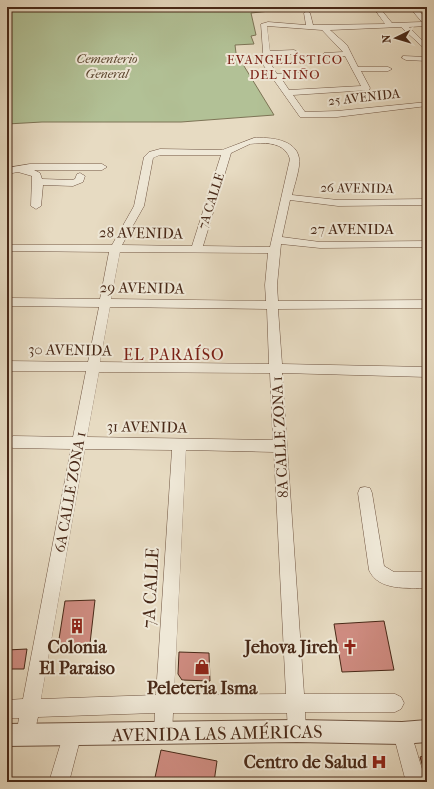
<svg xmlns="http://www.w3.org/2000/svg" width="434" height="789" font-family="'IM FELL French Canon',serif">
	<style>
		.green { fill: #b2c196; stroke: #7d7456 }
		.building { fill: #cf8c81; stroke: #482817 }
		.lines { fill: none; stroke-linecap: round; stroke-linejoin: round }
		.minor-casing { stroke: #705542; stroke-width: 1 }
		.tertiary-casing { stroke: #705542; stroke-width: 2 }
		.minor { fill: #efe8d7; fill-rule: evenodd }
		.tertiary { fill: #efe8d7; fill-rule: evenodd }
		.labels { text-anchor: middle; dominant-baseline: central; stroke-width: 4; stroke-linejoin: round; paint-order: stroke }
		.far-park-label { font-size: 13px; font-style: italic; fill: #5d4730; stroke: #efe8d7 }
		.far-neighbourhood-label { font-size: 13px; letter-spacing: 1px; fill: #7a1f14; stroke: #efe8d7 }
		.far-street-label { font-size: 13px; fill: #482817; stroke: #efe8d7 }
		.street-label { font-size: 15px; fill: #482817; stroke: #efe8d7 }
		.neighbourhood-label { font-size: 16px; letter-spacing: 1px; fill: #7a1f14; stroke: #efe8d7 }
		.near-street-label { font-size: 18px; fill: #482817; stroke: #efe8d7 }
		.near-poi-label { font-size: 18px; font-weight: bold; fill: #482817; stroke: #efe8d7 }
	</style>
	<rect width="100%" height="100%" fill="#e7dbc2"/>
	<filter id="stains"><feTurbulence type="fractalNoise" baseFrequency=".005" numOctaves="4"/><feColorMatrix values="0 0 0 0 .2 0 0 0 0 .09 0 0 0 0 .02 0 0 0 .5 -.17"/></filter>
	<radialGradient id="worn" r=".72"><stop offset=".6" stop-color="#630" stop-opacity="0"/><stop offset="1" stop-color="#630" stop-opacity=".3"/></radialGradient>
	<polygon class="green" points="7,7 299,7 299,8 251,13 256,35 251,36 254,44 235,45 236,53 274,115 181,122 42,122 7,124"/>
	<g class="building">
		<polygon points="95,600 89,652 57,652 65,601"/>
		<polygon points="384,621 394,670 342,672 334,624"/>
		<polygon points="27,649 24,669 7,669 7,650"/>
		<polygon points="179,652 209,653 210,681 182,680 178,674"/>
		<polygon points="161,750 217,761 214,782 154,782"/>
		<polygon points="427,755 427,780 420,757"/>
	</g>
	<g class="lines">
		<defs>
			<g id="minor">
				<path d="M373 7H379L392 23 422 22 409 7H416L427 20V26L409 27 427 45V51L401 27 330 30 347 45 358 67H388L392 69 388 71H361L370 88 369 90 293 95 305 112 337 111 427 102V106L337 117H300L264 66 261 24 268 22 306 25 304 13 307 11 310 13 313 25 385 24ZM267 26 322 30 343 52 324 53V57L345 56 361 86 289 90 281 78 314 76 318 74 314 72 277 74 272 66 270 55 294 54 298 52 294 50 270 51Z"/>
				<polygon points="403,56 427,57 427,61 406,60 402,58"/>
				<path d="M254 138C269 137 296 139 299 158 301 166 294 186 292 195L338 200 427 199V205L338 206 290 200 282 237 320 242 427 241V247L320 248 281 244 277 285 278 301 427 300V308L278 309 282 364 427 367V377L282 373 304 694H395L401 697 404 703 401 709 395 712H305L306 731 304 738 297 740 290 738 288 731 287 713H173L172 734 170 741 163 743 156 741 154 734 155 713 38 717 32 743 25 745 18 743 16 736 19 718H7V700L23 699 71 449 13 448 8 446 7 440 13 436 73 437 86 371H7V361L88 362 99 307 12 306 8 305 7 301 12 298 100 299 109 252 7 251V245H112L134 206 144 157 149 152 160 149 222 150ZM261 143C274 143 286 146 290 159L270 247 203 246 231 153 250 144ZM160 155H221L192 246 122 245 144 206 153 158ZM120 252 268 253 265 285 266 301 111 299ZM110 307 267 309 269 364 100 362ZM99 372 270 373 273 440 87 437ZM85 449 172 450 156 695 41 699ZM186 450 274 452 286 694 174 695Z"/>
				<polygon points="30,164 102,164 107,167 102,170 34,170 40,173 42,179 72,180 75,179 77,174 80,173 85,176 83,182 73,186 43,185 41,206 36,209 31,206 32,176 18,172 7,174 7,168"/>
				<path d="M365 487 370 488 372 493 384 566 394 572H427V588C408 588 378 591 369 570L358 493 360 488Z"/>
				<polygon points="402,724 409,726 411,733 426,782 406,782 393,733 395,726"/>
				<polygon points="72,727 79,729 81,736 69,782 49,782 63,736 65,729"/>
			</g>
			<polygon id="tertiary" points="297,720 402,722 427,720 427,742 402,744 297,742 7,746 7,724"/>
		</defs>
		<use href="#minor" class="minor-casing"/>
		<use href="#tertiary" class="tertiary-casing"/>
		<use href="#minor" class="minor"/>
		<use href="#tertiary" class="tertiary"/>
	</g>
	<defs>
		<symbol id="building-bare" viewBox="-9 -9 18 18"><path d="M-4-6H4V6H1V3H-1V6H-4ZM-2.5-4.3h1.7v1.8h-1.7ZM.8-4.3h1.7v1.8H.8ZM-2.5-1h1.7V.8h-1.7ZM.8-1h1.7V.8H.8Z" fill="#8f2418" stroke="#efe8d7" stroke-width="2.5" paint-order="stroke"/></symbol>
		<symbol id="church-bare" viewBox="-9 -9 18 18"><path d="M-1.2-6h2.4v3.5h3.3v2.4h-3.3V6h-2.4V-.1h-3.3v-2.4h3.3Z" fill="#8f2418" stroke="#efe8d7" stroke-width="2.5" paint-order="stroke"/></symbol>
		<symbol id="shop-bare" viewBox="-9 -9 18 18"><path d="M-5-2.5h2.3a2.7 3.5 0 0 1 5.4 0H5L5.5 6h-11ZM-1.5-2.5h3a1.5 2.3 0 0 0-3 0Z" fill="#8f2418" stroke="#efe8d7" stroke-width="2.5" paint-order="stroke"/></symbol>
		<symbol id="hospital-bare" viewBox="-9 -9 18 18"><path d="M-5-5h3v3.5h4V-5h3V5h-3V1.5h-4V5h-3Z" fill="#8f2418" stroke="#efe8d7" stroke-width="2.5" paint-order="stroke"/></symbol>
	</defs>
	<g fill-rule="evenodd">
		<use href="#building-bare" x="66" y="615" width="22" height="22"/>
		<use href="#church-bare" x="339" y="636" width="22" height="22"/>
		<use href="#shop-bare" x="191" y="656" width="22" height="22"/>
		<use href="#hospital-bare" x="368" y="751" width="22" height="22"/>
	</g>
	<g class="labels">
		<g class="far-park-label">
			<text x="107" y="58">Cementerio<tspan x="107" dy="15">General</tspan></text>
		</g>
		<g class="far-neighbourhood-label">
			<text x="285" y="59">EVANGELÍSTICO<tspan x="285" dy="15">DEL NIÑO</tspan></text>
		</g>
		<g class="far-street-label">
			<text transform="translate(364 97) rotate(-6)">25 AVENIDA</text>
			<text transform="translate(357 188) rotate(1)">26 AVENIDA</text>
			<text transform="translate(211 201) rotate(-72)">7A CALLE</text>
		</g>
		<g class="street-label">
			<text x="352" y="229">27 AVENIDA</text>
			<text transform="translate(141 233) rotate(1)">28 AVENIDA</text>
			<text transform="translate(142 288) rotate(1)">29 AVENIDA</text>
			<text transform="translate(70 350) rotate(1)">30 AVENIDA</text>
			<text transform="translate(147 427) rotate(1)">31 AVENIDA</text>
			<text transform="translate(280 437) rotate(-93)">8A CALLE ZONA 1</text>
			<text transform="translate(70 492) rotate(-80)">6A CALLE ZONA 1</text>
		</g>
		<g class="neighbourhood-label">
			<text x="174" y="354">EL PARAÍSO</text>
		</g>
		<g class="near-street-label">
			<text transform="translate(151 588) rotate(-87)">7A CALLE</text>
			<text transform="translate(217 734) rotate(-1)">AVENIDA LAS AMÉRICAS</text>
		</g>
		<g class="near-poi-label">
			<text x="77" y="647">Colonia<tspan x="77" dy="21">El Paraiso</tspan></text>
			<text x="338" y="647" text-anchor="end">Jehova Jireh</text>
			<text x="202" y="688">Peleteria Isma</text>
			<text x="367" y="762" text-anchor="end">Centro de Salud</text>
		</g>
	</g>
	<rect width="434" height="789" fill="none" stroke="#e7dbc2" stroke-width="24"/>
	<rect x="8" y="8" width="418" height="773" fill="none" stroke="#482817" stroke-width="2"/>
	<rect x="12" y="12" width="410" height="765" fill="none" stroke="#482817"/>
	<g transform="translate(396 38) rotate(265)" stroke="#efe8d7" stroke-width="3" paint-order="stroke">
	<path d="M0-3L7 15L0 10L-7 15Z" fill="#482817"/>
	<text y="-6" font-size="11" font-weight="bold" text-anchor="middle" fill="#482817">N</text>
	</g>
	<rect width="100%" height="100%" filter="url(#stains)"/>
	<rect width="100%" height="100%" fill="url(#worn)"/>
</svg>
